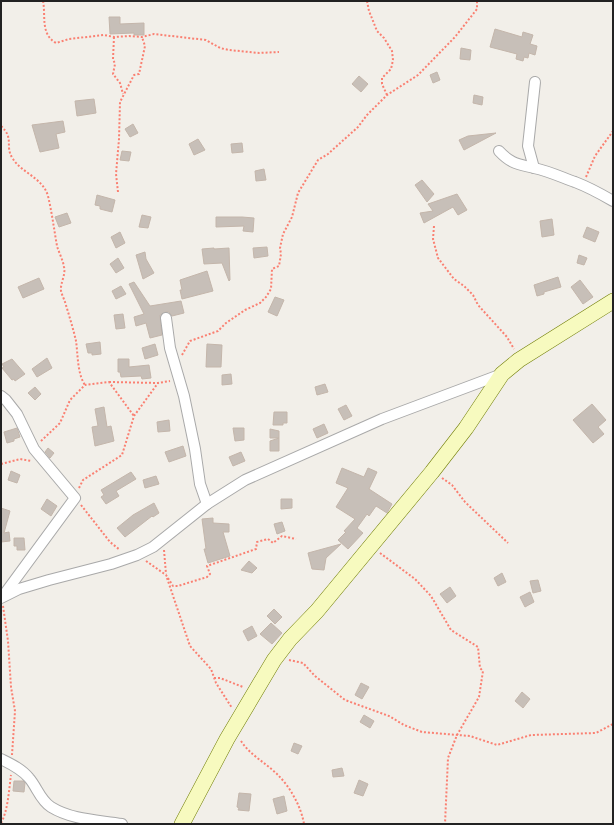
<svg xmlns="http://www.w3.org/2000/svg" width="614" height="825" font-family="'DM Sans',sans-serif">
	<style>
		.building { fill: #c7bfb8; stroke: #c4b6ab }
		.lines { fill: none; stroke-linecap: round; stroke-linejoin: round }
		.street-casing { stroke: #a9a9a9; stroke-width: 12 }
		.secondary-casing { stroke: #707d05; stroke-width: 16 }
		.path { stroke: #fa8072; stroke-width: 2; stroke-dasharray: 2 2; stroke-linecap: butt }
		.street { stroke: #fff; stroke-width: 10 }
		.secondary { stroke: #f7fabf; stroke-width: 15 }
	</style>
	<rect width="100%" height="100%" fill="#f2efe9"/>
	<g class="building">
		<polygon points="109,17 120,17 120,24 144,23 144,35 134,35 134,33 110,34"/>
		<polygon points="495,29 522,37 523,32 533,35 530,44 537,46 535,55 529,53 528,58 524,57 523,61 516,59 517,54 490,47"/>
		<polygon points="461,48 471,50 470,60 460,59"/>
		<polygon points="437,72 440,80 433,83 430,75"/>
		<polygon points="359,76 368,84 361,92 352,84"/>
		<polygon points="474,95 483,97 482,105 473,103"/>
		<polygon points="94,99 96,113 77,116 75,101"/>
		<polygon points="63,121 65,132 56,134 59,148 40,152 32,125"/>
		<polygon points="133,124 138,133 130,137 125,129"/>
		<polygon points="496,133 464,150 459,140 468,136"/>
		<polygon points="198,139 205,150 194,155 189,144"/>
		<polygon points="242,143 243,152 232,153 231,144"/>
		<polygon points="122,151 131,152 129,161 120,160"/>
		<polygon points="264,169 266,180 256,181 255,171"/>
		<polygon points="422,180 434,194 427,202 415,185"/>
		<polygon points="457,194 467,210 458,215 453,207 424,223 420,213 433,211 428,204"/>
		<polygon points="97,195 115,200 112,212 100,209 100,206 95,205"/>
		<polygon points="67,213 71,223 59,227 55,217"/>
		<polygon points="142,215 151,217 148,228 139,227"/>
		<polygon points="216,217 242,217 254,218 253,232 243,231 244,226 216,227"/>
		<polygon points="552,219 554,235 542,237 540,221"/>
		<polygon points="587,227 599,232 595,242 583,237"/>
		<polygon points="120,232 125,243 116,248 111,237"/>
		<polygon points="267,247 268,256 254,258 253,248"/>
		<polygon points="214,248 214,249 229,248 230,280 229,281 222,263 204,264 202,249"/>
		<polygon points="145,252 146,259 154,273 143,279 136,255"/>
		<polygon points="579,255 587,258 584,265 577,263"/>
		<polygon points="118,258 124,268 116,273 110,264"/>
		<polygon points="207,271 213,291 182,299 180,290 182,290 180,280"/>
		<polygon points="558,277 561,287 544,292 544,294 537,296 534,285"/>
		<polygon points="39,278 44,289 23,298 18,287"/>
		<polygon points="580,280 593,297 583,304 571,287"/>
		<polygon points="134,282 150,306 181,301 184,313 172,316 169,312 166,312 160,315 162,335 150,338 146,323 136,326 134,317 144,314 129,284"/>
		<polygon points="121,286 126,294 116,299 112,291"/>
		<polygon points="275,297 284,300 277,316 268,312"/>
		<polygon points="123,314 125,328 116,329 114,315"/>
		<polygon points="100,342 101,354 92,355 92,353 88,353 86,344"/>
		<polygon points="155,344 158,355 145,359 142,348"/>
		<polygon points="207,344 222,345 221,367 206,367"/>
		<polygon points="47,358 52,368 37,377 32,369"/>
		<polygon points="12,359 25,374 15,381 14,379 12,380 2,368 4,367 2,364"/>
		<polygon points="118,359 129,359 129,367 149,365 151,378 142,379 141,376 121,377 120,372 118,372"/>
		<polygon points="231,374 232,384 222,385 222,375"/>
		<polygon points="325,384 328,392 317,395 315,387"/>
		<polygon points="35,387 41,394 35,400 28,393"/>
		<polygon points="592,404 606,420 598,427 604,434 593,443 573,420"/>
		<polygon points="346,405 352,416 344,420 338,409"/>
		<polygon points="104,407 107,427 111,426 114,441 95,446 92,427 98,426 95,409"/>
		<polygon points="274,412 287,412 287,423 283,423 283,425 273,425"/>
		<polygon points="169,420 170,431 158,432 157,422"/>
		<polygon points="324,424 328,433 317,438 313,429"/>
		<polygon points="17,428 20,437 14,439 14,441 7,443 4,432"/>
		<polygon points="233,428 244,428 244,440 235,441"/>
		<polygon points="270,429 279,431 279,438 270,438"/>
		<polygon points="279,438 279,451 270,451 270,441"/>
		<polygon points="183,446 186,456 169,462 165,452"/>
		<polygon points="48,448 54,453 50,458 45,452"/>
		<polygon points="241,452 245,461 233,466 229,457"/>
		<polygon points="342,468 364,477 368,468 377,472 369,489 392,504 387,513 376,506 369,516 367,514 357,528 363,533 348,549 338,540 346,532 344,531 355,519 336,507 348,488 336,483"/>
		<polygon points="11,471 20,475 17,483 8,480"/>
		<polygon points="131,472 136,479 116,491 119,496 106,504 101,497 104,495 101,490"/>
		<polygon points="156,476 159,484 145,488 143,480"/>
		<polygon points="47,499 57,506 51,516 41,509"/>
		<polygon points="281,499 292,499 292,508 281,509"/>
		<polygon points="154,503 159,513 153,517 152,516 125,537 117,528 133,515"/>
		<polygon points="1,508 10,511 4,533 9,532 10,541 1,542"/>
		<polygon points="213,518 213,523 229,524 229,532 223,532 230,556 208,563 204,549 206,549 202,519"/>
		<polygon points="282,522 285,531 277,534 274,524"/>
		<polygon points="14,538 24,538 25,550 17,550 17,546 14,546"/>
		<polygon points="341,544 326,558 324,570 312,569 308,553"/>
		<polygon points="249,561 257,568 252,573 241,570"/>
		<polygon points="502,573 506,582 498,586 494,578"/>
		<polygon points="538,580 541,591 533,593 530,581"/>
		<polygon points="450,587 456,596 447,603 440,594"/>
		<polygon points="530,592 534,602 525,607 520,597"/>
		<polygon points="274,609 282,617 275,624 267,616"/>
		<polygon points="271,623 282,633 272,644 260,634"/>
		<polygon points="252,626 257,636 248,641 243,631"/>
		<polygon points="361,683 369,687 362,699 355,695"/>
		<polygon points="522,692 530,699 523,708 515,701"/>
		<polygon points="364,715 374,721 370,728 360,722"/>
		<polygon points="294,743 302,746 298,754 291,751"/>
		<polygon points="342,768 344,776 333,777 332,770"/>
		<polygon points="359,780 368,784 363,796 354,793"/>
		<polygon points="14,781 23,781 25,783 24,792 13,791"/>
		<polygon points="239,793 251,794 249,811 238,810 239,808 237,807"/>
		<polygon points="284,796 287,811 277,814 273,799"/>
	</g>
	<g class="lines">
		<defs>
			<g id="street">
				<path d="M499 151C511 164 518 164 534 168 548 171 561 177 575 182 588 187 601 194 613 201"/>
				<polyline points="534,168 528,146 535,82"/>
				<polyline points="166,318 170,348 184,396 195,449 200,484 207,504"/>
				<polyline points="1,396 6,400 17,414 34,449 75,498 3,596"/>
				<polyline points="1,598 19,589 49,580 111,564 137,555 153,547 207,504 245,480 382,419 502,374"/>
				<path d="M1 759C11 764 22 769 29 778 37 787 40 800 51 807 72 820 98 820 122 824"/>
			</g>
			<polyline id="secondary" points="182,824 227,739 274,660 290,639 317,611 432,472 466,428 502,374 519,360 613,301"/>
		</defs>
		<use href="#street" class="street-casing"/>
		<use href="#secondary" class="secondary-casing"/>
		<g class="path">
			<path d="M43 1C46 15 40 34 56 43L69 39 104 35 114 37 129 36 142 37 154 34 206 40 220 48 229 50 259 53 279 52"/>
			<polyline points="367,1 369,11 377,31 384,38 392,51 393,60 391,69 382,78 382,84 387,95"/>
			<polyline points="114,37 113,59 115,64 113,74 120,83 123,94"/>
			<path d="M1 126C15 139 4 146 13 159 22 173 43 178 48 196 52 213 54 229 57 246 59 253 63 260 64 267 66 275 60 283 61 291 62 295 64 299 65 302 69 315 73 328 76 341 78 354 77 373 85 385"/>
			<polyline points="586,177 595,156 613,131"/>
			<polyline points="118,192 116,174 119,139 120,102 134,75 139,74 145,46 142,37"/>
			<polyline points="434,226 433,239 438,258 454,279 464,286 473,295 478,305 507,337 514,349"/>
			<polyline points="182,355 190,341 218,331 226,323 245,310 260,303 266,297 271,289 272,269 279,266 281,254 280,248 283,234 292,217 298,193 318,160 328,154 358,127 367,115 387,95 418,75 455,37 477,9 477,1"/>
			<polyline points="109,382 158,383 170,381"/>
			<polyline points="41,441 60,423 70,400 85,385 109,382 134,416"/>
			<polyline points="1,464 20,459 31,461"/>
			<polyline points="442,478 452,485 465,502 508,543"/>
			<polyline points="79,488 83,480 122,455 134,416 158,383"/>
			<polyline points="81,505 110,542 120,550"/>
			<polyline points="164,550 166,574"/>
			<polyline points="380,553 415,579 431,596 451,630 478,647 480,668 483,671 479,697 457,735 448,758 445,824"/>
			<polyline points="146,561 166,575 173,586 178,586 207,577 210,574 207,566 256,549 257,542 268,539 273,543 282,536 296,539"/>
			<polyline points="167,578 190,646 211,669 216,683 232,708"/>
			<polyline points="3,606 8,641 11,687 15,711 12,755"/>
			<polyline points="289,660 303,663 315,676 345,700 389,716 404,725 422,732 470,736 497,745 531,735 596,733 613,724"/>
			<polyline points="214,678 220,678 243,687"/>
			<path d="M241 741C250 755 266 763 278 775 290 787 301 806 304 824"/>
			<path d="M1 823C8 811 9 789 11 775"/>
		</g>
		<use href="#street" class="street"/>
		<use href="#secondary" class="secondary"/>
	</g>
	<rect width="614" height="825" fill="none" stroke="#222222" stroke-width="4"/>
</svg>
